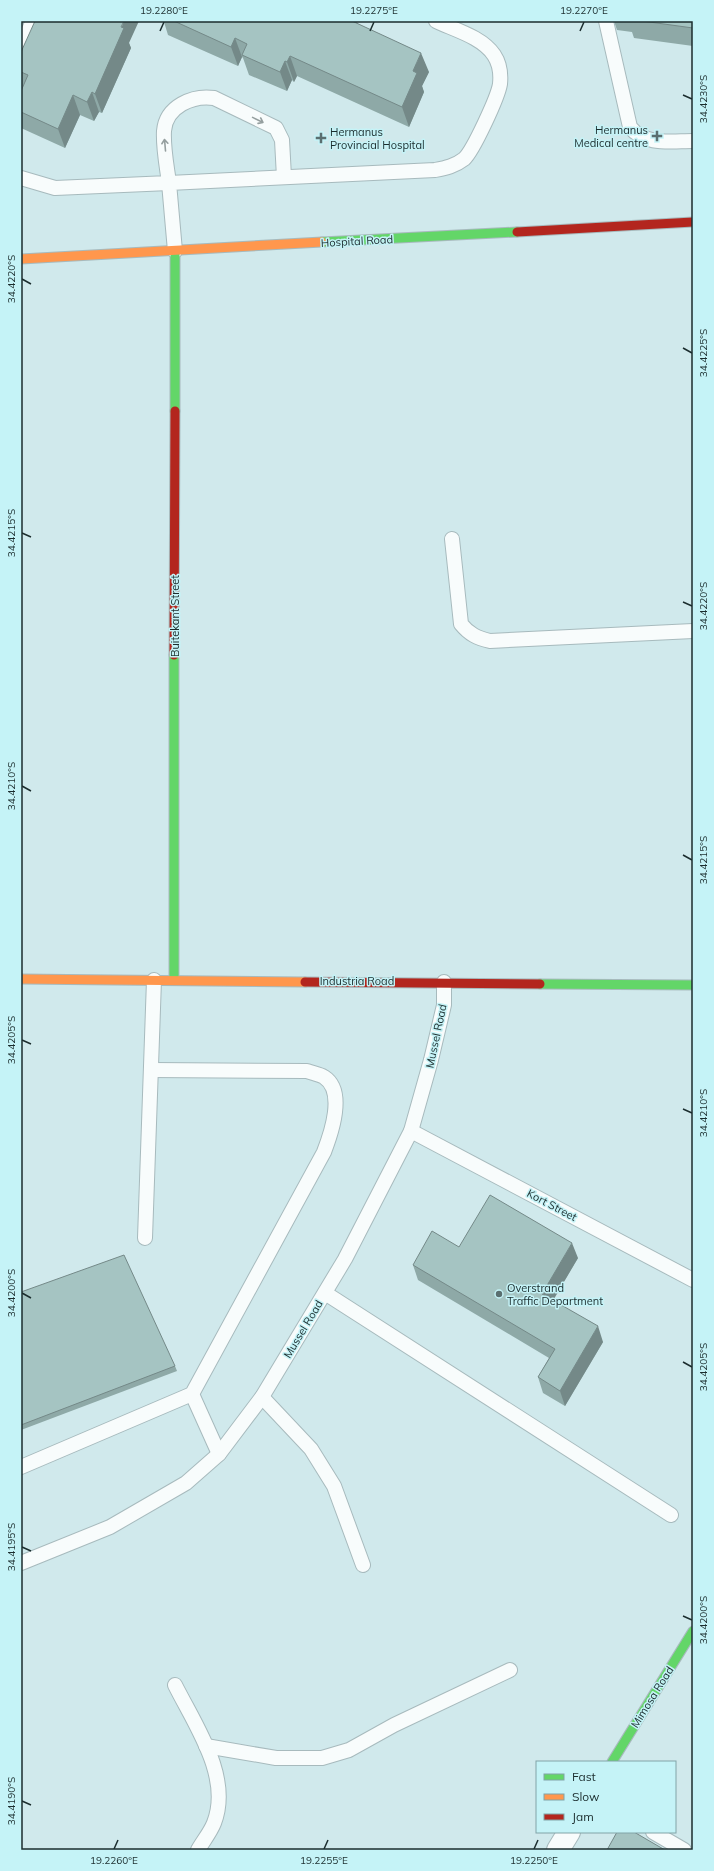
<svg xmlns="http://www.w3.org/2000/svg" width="714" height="1871" font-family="Mulish,sans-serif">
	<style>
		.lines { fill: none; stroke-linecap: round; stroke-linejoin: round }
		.lane-casing { stroke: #a7babd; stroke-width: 16 }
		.street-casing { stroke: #a7babd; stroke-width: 24 }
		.fast-casing { stroke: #a7babd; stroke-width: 11 }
		.slow-casing { stroke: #a7babd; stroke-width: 11 }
		.jam-casing { stroke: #a7babd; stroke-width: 11 }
		.lane { stroke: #f8fcfc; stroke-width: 14 }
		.street { stroke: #f8fcfc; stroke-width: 22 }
		.fast { stroke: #63d668; stroke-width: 9 }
		.slow { stroke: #ff974d; stroke-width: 9 }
		.jam { stroke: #b3261e; stroke-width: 9 }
		.wall { fill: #8ea9a7 }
		.shaded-wall { fill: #748988 }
		.building { fill: #a5c4c2; stroke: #748988 }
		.oneway { stroke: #959f9f }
		.ticks { fill: none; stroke: #1b2d2e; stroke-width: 1.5 }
		.poi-dot { fill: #5a6f70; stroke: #c5f3f7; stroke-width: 1.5 }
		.labels { text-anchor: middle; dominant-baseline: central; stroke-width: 3; stroke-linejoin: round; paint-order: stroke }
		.poi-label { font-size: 11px; fill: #1b2d2e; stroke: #c5f3f7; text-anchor: start }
		.street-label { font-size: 11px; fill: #1b2d2e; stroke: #c5f3f7 }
		.neatline { fill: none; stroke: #1b2d2e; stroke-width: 1.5 }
		.ticks-label { font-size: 10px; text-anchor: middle; fill: #1b2d2e }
	</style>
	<rect width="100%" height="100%" fill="#d0e9ec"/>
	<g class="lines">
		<defs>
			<g id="lane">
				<path d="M606 21 630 127C645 146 671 141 693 141"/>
				<polyline points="21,47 33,21"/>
				<path d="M21 178 55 188 169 183C167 167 163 148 164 131 166 106 193 95 214 98L276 128 282 140 284 177"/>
				<path d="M175 251 169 183 435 170C446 168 455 166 464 159 473 151 498 97 500 84 501 74 500 64 494 55 482 37 455 30 436 21"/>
				<path d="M452 539 461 624C469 634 477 638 490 641L693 631"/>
				<polyline points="411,1131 693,1280"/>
				<polyline points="145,1238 154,980"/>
				<polyline points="325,1293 671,1515"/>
				<polyline points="192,1394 219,1454"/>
				<polyline points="262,1397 311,1449 334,1486 363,1565"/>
				<path d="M21 1467 192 1394 324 1152C331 1134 346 1091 324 1077 319 1074 312 1073 307 1071L151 1070"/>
				<polyline points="21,1563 110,1527 186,1483 219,1454 262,1397 345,1259 411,1131 431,1060 444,1005 444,982"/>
				<path d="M175 1685C195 1725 232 1777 214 1823 210 1833 203 1841 198 1850"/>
				<polyline points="206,1746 276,1758 322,1758 349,1750 394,1725 510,1670"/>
				<polyline points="653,1832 684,1850"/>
			</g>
			<polyline id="street" points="558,1850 569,1832"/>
			<g id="fast">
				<polyline points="322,242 517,232"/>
				<polyline points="175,411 175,251"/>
				<polyline points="174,980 174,655"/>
				<polyline points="540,984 693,985"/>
				<polyline points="612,1762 693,1631"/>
			</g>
			<g id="slow">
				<polyline points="21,259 322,242"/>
				<polyline points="21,979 305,982"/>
			</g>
			<g id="jam">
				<polyline points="517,232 693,222"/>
				<polyline points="174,655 175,411"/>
				<polyline points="305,982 540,984"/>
			</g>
		</defs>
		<use href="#lane" class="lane-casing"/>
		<use href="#street" class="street-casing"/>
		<use href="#fast" class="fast-casing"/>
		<use href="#slow" class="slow-casing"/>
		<use href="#jam" class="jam-casing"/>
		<use href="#lane" class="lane"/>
		<use href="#street" class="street"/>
		<use href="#fast" class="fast"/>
		<use href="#slow" class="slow"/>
		<use href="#jam" class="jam"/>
	</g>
	<g class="wall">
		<polygon points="161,21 358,21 357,23 429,72 422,86 424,92 409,127 297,76 294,82 292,80 287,91 249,75 243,58 242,57 238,66 168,35 164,22"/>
		<polygon points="614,21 693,21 693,46 634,38 632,32 617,30"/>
		<polygon points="129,43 131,48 102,113 99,112 94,121 80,115 65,148 21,128 21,91 22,88 21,88 21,52"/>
		<polygon points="459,1247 578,1258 553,1300 603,1342 565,1406 543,1393 538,1377 549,1358 418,1280 413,1265"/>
		<polygon points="21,1292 175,1366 177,1371 21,1430"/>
	</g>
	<g class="shaded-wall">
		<polygon points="124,21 139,21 129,43 131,48 102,113 95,94"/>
		<polygon points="235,38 242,57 238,66 231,47"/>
		<polygon points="421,53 429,72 422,86 424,92 409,127 402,107 413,71"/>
		<polygon points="290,56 297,76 294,82 287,62"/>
		<polygon points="285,61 292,80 287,91 280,72"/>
		<polygon points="92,92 99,112 94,121 87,102"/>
		<polygon points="73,95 80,115 65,148 58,129"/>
		<polygon points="572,1243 578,1258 548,1309 542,1294"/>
		<polygon points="598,1326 603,1342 565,1406 560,1391"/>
	</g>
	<g class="building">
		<polygon points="35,21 124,21 121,27 124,28 95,94 92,92 87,102 73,95 58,129 21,112 21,91 28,75 21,72 21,52"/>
		<polygon points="174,21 352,21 421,53 413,71 417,73 402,107 290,56 287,62 285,61 280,72 242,55 247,44 235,38 231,47"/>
		<polygon points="642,21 693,21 693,28"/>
		<polygon points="490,1195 572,1243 542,1294 598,1326 560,1391 538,1377 555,1349 413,1265 432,1231 459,1247"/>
		<polygon points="124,1255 175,1366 21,1425 21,1292"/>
		<polygon points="617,1832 634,1832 665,1850 607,1850"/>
	</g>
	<defs><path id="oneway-shaft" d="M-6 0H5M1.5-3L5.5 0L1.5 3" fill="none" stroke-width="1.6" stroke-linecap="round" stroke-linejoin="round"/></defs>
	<g class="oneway">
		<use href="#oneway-shaft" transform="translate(258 120) rotate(26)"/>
		<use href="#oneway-shaft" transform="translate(165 145) rotate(-95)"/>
	</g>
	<path class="ticks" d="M160 31 164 22M370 31 374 22M580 31 584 22M683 95 692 99M22 279 31 284M683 348 692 353M22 533 31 537M683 602 692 606M22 786 31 791M683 855 692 860M22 1040 31 1044M683 1109 692 1113M22 1293 31 1298M683 1362 692 1367M22 1547 31 1551M683 1616 692 1620M22 1801 31 1805M114 1849 118 1840M324 1849 328 1840M534 1849 538 1840"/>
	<g class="poi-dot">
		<path d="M655 130h4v4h4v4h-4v4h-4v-4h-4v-4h4z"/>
		<path d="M319 132h4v4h4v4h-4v4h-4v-4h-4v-4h4z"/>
		<circle cx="499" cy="1294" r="4"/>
	</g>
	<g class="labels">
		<g class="poi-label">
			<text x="648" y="130" text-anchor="end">Hermanus<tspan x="648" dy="13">Medical centre</tspan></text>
			<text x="330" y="132">Hermanus<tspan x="330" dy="13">Provincial Hospital</tspan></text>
			<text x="507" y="1288">Overstrand<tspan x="507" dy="13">Traffic Department</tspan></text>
		</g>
		<g class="street-label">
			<text transform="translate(357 241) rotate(-3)">Hospital Road</text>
			<text transform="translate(175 616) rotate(-90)">Buitekant Street</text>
			<text x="357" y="981">Industria Road</text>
			<text transform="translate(436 1036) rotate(-78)">Mussel Road</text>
			<text transform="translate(552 1205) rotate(28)">Kort Street</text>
			<text transform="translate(303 1329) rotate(-59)">Mussel Road</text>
			<text transform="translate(652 1697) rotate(-58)">Mimosa Road</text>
		</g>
	</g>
	<rect width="714" height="1871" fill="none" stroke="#c5f3f7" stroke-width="44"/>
	<rect x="536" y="1761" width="140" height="72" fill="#c5f3f7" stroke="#81a4a7"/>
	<rect x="544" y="1774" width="20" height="6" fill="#63d668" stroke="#81a4a7"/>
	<text x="572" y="1781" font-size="12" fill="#1b2d2e">Fast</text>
	<rect x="544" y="1794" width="20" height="6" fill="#ff974d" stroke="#81a4a7"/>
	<text x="572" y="1801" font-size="12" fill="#1b2d2e">Slow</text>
	<rect x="544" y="1814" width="20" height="6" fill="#b3261e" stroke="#81a4a7"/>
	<text x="572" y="1821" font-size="12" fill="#1b2d2e">Jam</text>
	<rect x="22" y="22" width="670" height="1827" class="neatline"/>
	<g class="ticks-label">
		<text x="164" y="14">19.2280°E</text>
		<text x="374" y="14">19.2275°E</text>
		<text x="584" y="14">19.2270°E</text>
		<text transform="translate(703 99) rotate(-90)" y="4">34.4230°S</text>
		<text transform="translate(11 279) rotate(-90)" y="4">34.4220°S</text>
		<text transform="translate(703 353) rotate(-90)" y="4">34.4225°S</text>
		<text transform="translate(11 533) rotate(-90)" y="4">34.4215°S</text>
		<text transform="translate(703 606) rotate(-90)" y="4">34.4220°S</text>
		<text transform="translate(11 786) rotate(-90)" y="4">34.4210°S</text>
		<text transform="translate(703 860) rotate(-90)" y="4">34.4215°S</text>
		<text transform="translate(11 1040) rotate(-90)" y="4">34.4205°S</text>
		<text transform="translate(703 1113) rotate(-90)" y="4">34.4210°S</text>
		<text transform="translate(11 1293) rotate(-90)" y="4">34.4200°S</text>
		<text transform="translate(703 1367) rotate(-90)" y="4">34.4205°S</text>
		<text transform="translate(11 1547) rotate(-90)" y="4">34.4195°S</text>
		<text transform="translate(703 1620) rotate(-90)" y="4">34.4200°S</text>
		<text transform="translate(11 1801) rotate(-90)" y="4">34.4190°S</text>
		<text x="114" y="1864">19.2260°E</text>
		<text x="324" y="1864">19.2255°E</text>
		<text x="534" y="1864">19.2250°E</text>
	</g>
</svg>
